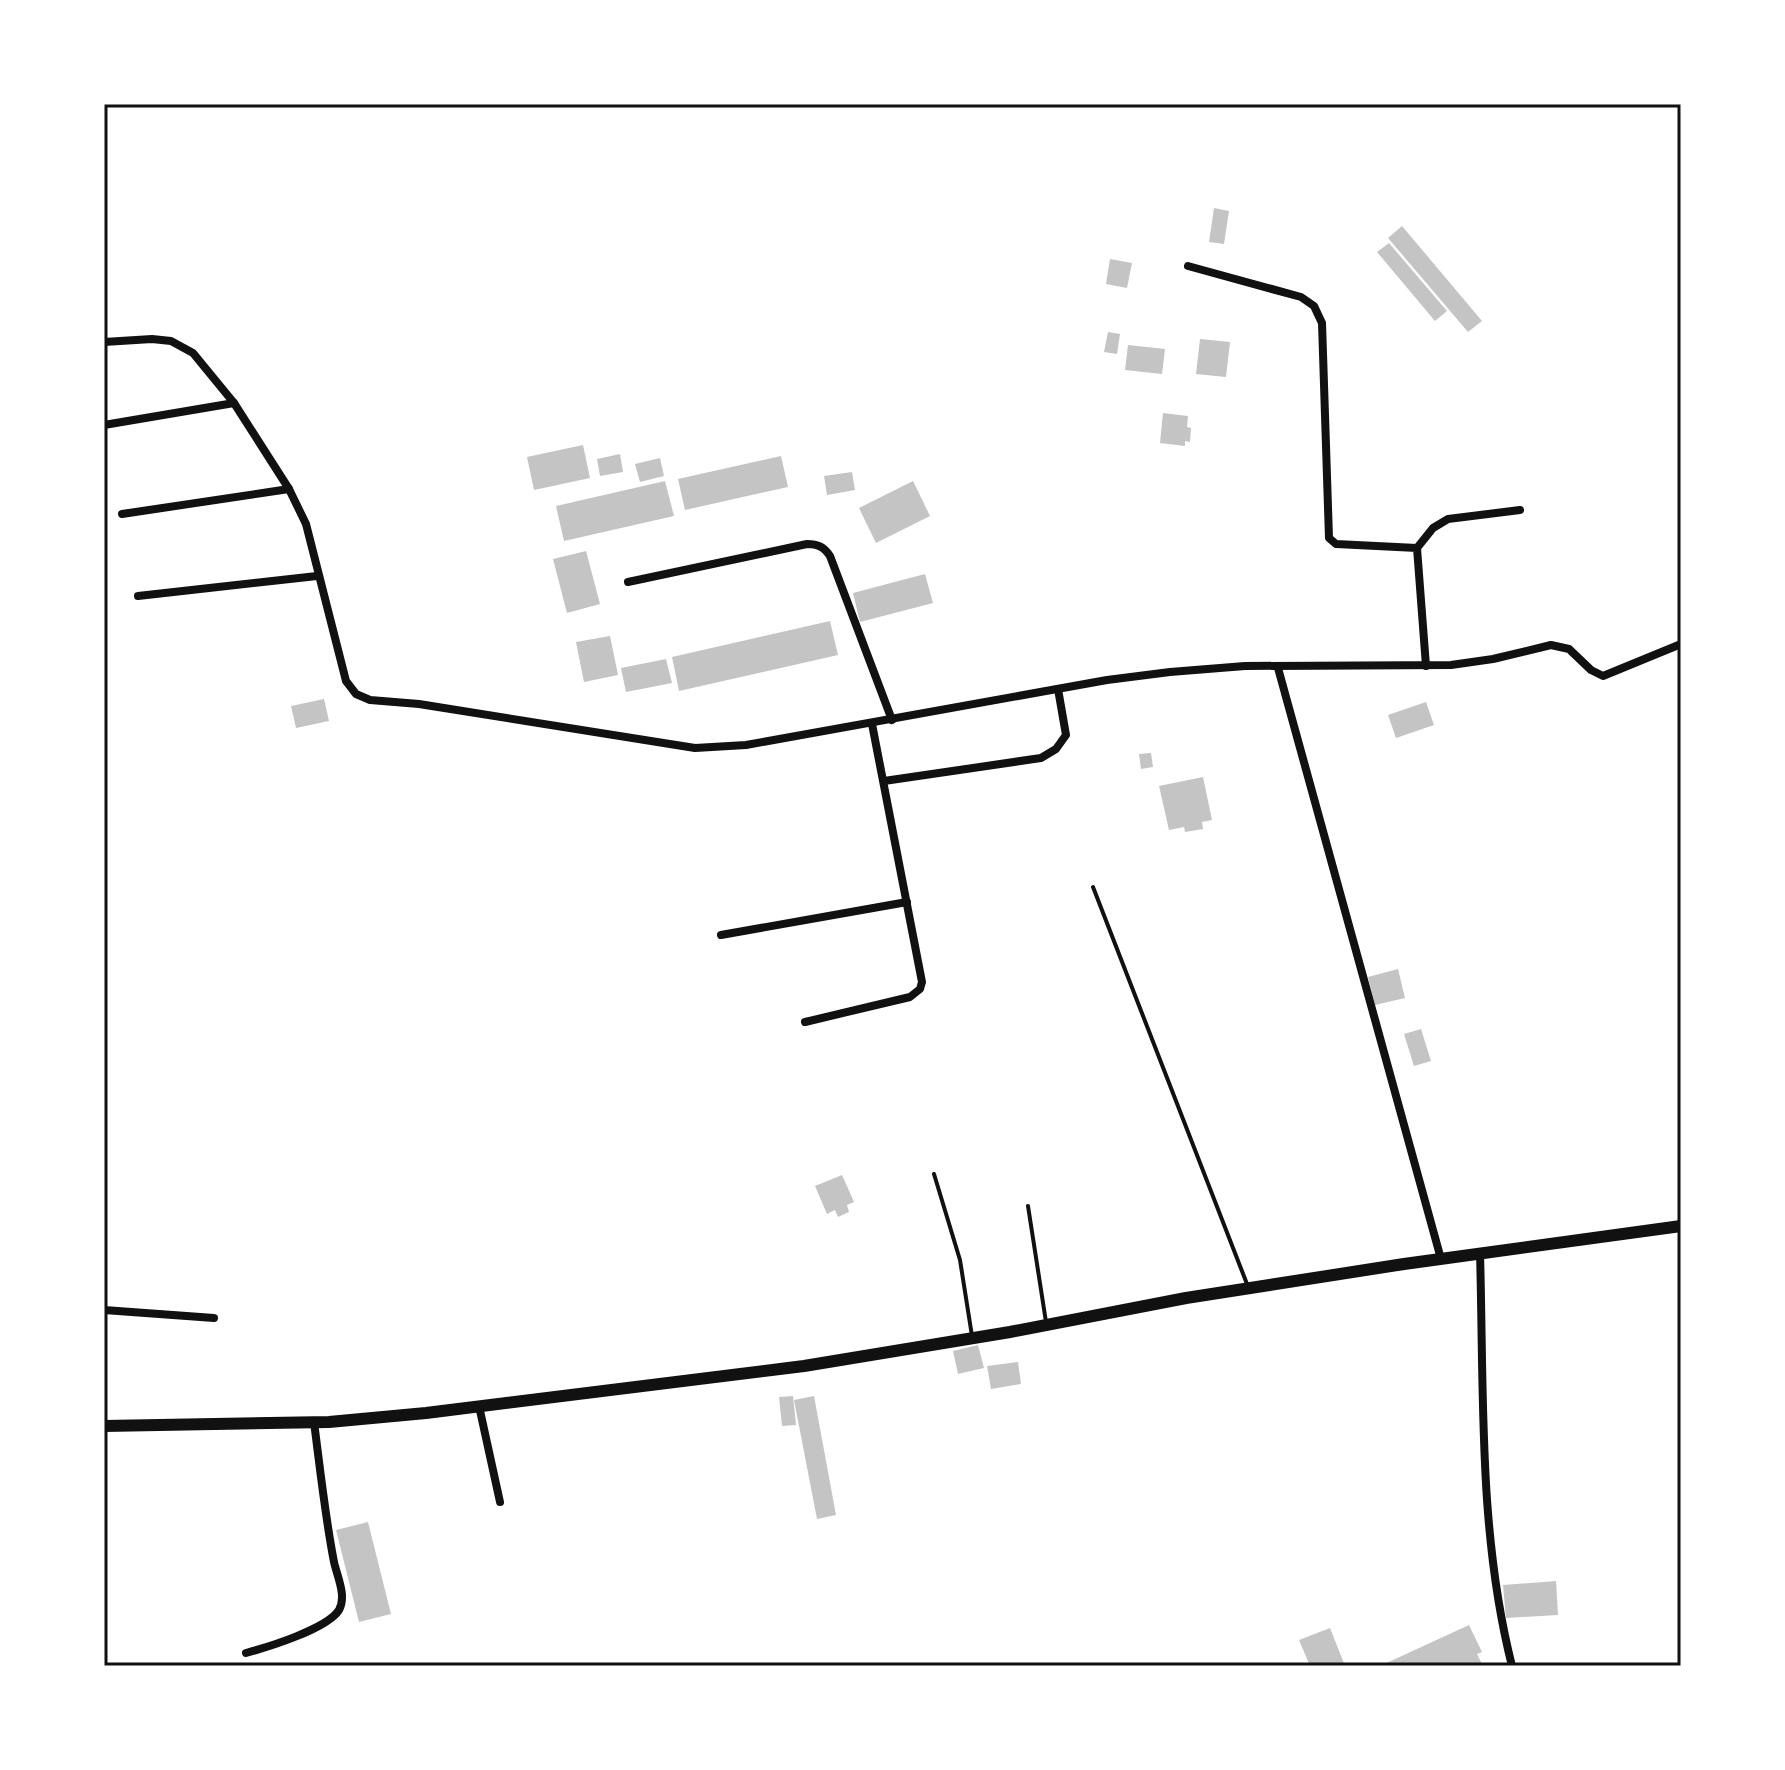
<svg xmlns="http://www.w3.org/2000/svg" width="1785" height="1770" font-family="Montserrat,sans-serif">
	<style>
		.building { fill: #c4c4c4 }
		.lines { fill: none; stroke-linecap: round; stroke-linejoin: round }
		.service { stroke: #111; stroke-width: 4 }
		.minor { stroke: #111; stroke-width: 8 }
		.secondary { stroke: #111; stroke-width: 12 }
		.neatline { fill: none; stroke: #111; stroke-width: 3 }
	</style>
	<rect width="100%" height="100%" fill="#fff"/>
	<g class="building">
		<polygon points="1214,208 1229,211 1224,244 1209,242"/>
		<polygon points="1402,226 1482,321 1468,332 1388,238"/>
		<polygon points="1389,243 1447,311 1435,321 1377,252"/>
		<polygon points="1110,259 1132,263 1127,288 1106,284"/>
		<polygon points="1108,332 1120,334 1117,354 1104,352"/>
		<polygon points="1200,339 1230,342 1226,377 1196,374"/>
		<polygon points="1128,345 1165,349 1162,374 1125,370"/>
		<polygon points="1163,413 1188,416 1187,427 1191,428 1190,442 1185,441 1185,446 1160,443"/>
		<polygon points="583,445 590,478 534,490 527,457"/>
		<polygon points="620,454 623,472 600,476 597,459"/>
		<polygon points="781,456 788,487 685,510 678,479"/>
		<polygon points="660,458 664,476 640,482 635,464"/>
		<polygon points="852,472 855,490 827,495 824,476"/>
		<polygon points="665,481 674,516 564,541 556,506"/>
		<polygon points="913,481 930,516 876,543 859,508"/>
		<polygon points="586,551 600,604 567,613 553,559"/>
		<polygon points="925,574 933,603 860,622 853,593"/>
		<polygon points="830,621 838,655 679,691 672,657"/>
		<polygon points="610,636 618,675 584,682 576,642"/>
		<polygon points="666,659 672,683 626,692 621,668"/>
		<polygon points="324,699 329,721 296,728 291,706"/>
		<polygon points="1426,702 1434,725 1396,738 1388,715"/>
		<polygon points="1151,753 1153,767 1141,769 1139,754"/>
		<polygon points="1203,777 1212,820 1202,822 1203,829 1185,832 1184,827 1169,830 1159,786"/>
		<polygon points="1398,969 1405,998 1375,1005 1368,977"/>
		<polygon points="1421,1029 1431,1061 1414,1066 1404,1034"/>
		<polygon points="842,1175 854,1202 847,1205 849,1212 838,1217 835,1210 827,1214 815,1186"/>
		<polygon points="978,1345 984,1368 958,1374 953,1351"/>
		<polygon points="1018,1362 1021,1384 991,1389 987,1366"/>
		<polygon points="793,1396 796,1425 782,1426 779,1397"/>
		<polygon points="814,1396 836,1515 817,1519 794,1400"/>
		<polygon points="368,1522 391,1614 359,1622 336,1530"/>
		<polygon points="1556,1581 1558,1615 1506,1618 1503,1585"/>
		<polygon points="1469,1625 1482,1652 1477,1654 1483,1666 1380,1666"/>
		<polygon points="1330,1628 1345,1666 1310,1666 1299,1640"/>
	</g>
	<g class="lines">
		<g class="service">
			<polyline points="1093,887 1247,1284"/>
			<polyline points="934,1174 960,1260 972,1336"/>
			<polyline points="1028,1206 1046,1322"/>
		</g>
		<g class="minor">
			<polyline points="1188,266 1301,297 1314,306 1322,323 1329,538 1336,544 1417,548 1426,666"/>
			<polyline points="104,342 152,339 171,341 193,353 234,403 289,489 306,524 346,681 356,694 370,700 419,704 695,748 746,745 1107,680 1170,672 1245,666 1451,665 1493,659 1551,645 1569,649 1591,670 1603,676 1681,644"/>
			<polyline points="104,425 234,403"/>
			<polyline points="122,514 289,489"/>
			<polyline points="1417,548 1433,528 1448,519 1520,510"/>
			<path d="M628 582 807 544C818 544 824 547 830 556L892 720"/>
			<polyline points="138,596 317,576"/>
			<polyline points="1278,668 1441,1259"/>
			<polyline points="884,781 1041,758 1056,749 1066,735 1058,689"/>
			<polyline points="721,935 907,902"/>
			<polyline points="805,1022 910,997 920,989 922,982 872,724"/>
			<path d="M1480 1253C1484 1391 1478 1532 1512 1666"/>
			<polyline points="104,1310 214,1318"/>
			<polyline points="479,1406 500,1502"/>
			<path d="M246 1653C268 1647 327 1629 339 1610 347 1596 337 1576 334 1562 325 1516 320 1468 314 1422"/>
		</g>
		<polyline class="secondary" points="104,1426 329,1422 426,1413 804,1366 1010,1332 1186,1298 1404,1264 1681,1226"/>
	</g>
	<rect width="1785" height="1770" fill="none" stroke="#ffffff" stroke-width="212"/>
	<rect x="106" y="106" width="1573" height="1558" class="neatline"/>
</svg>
